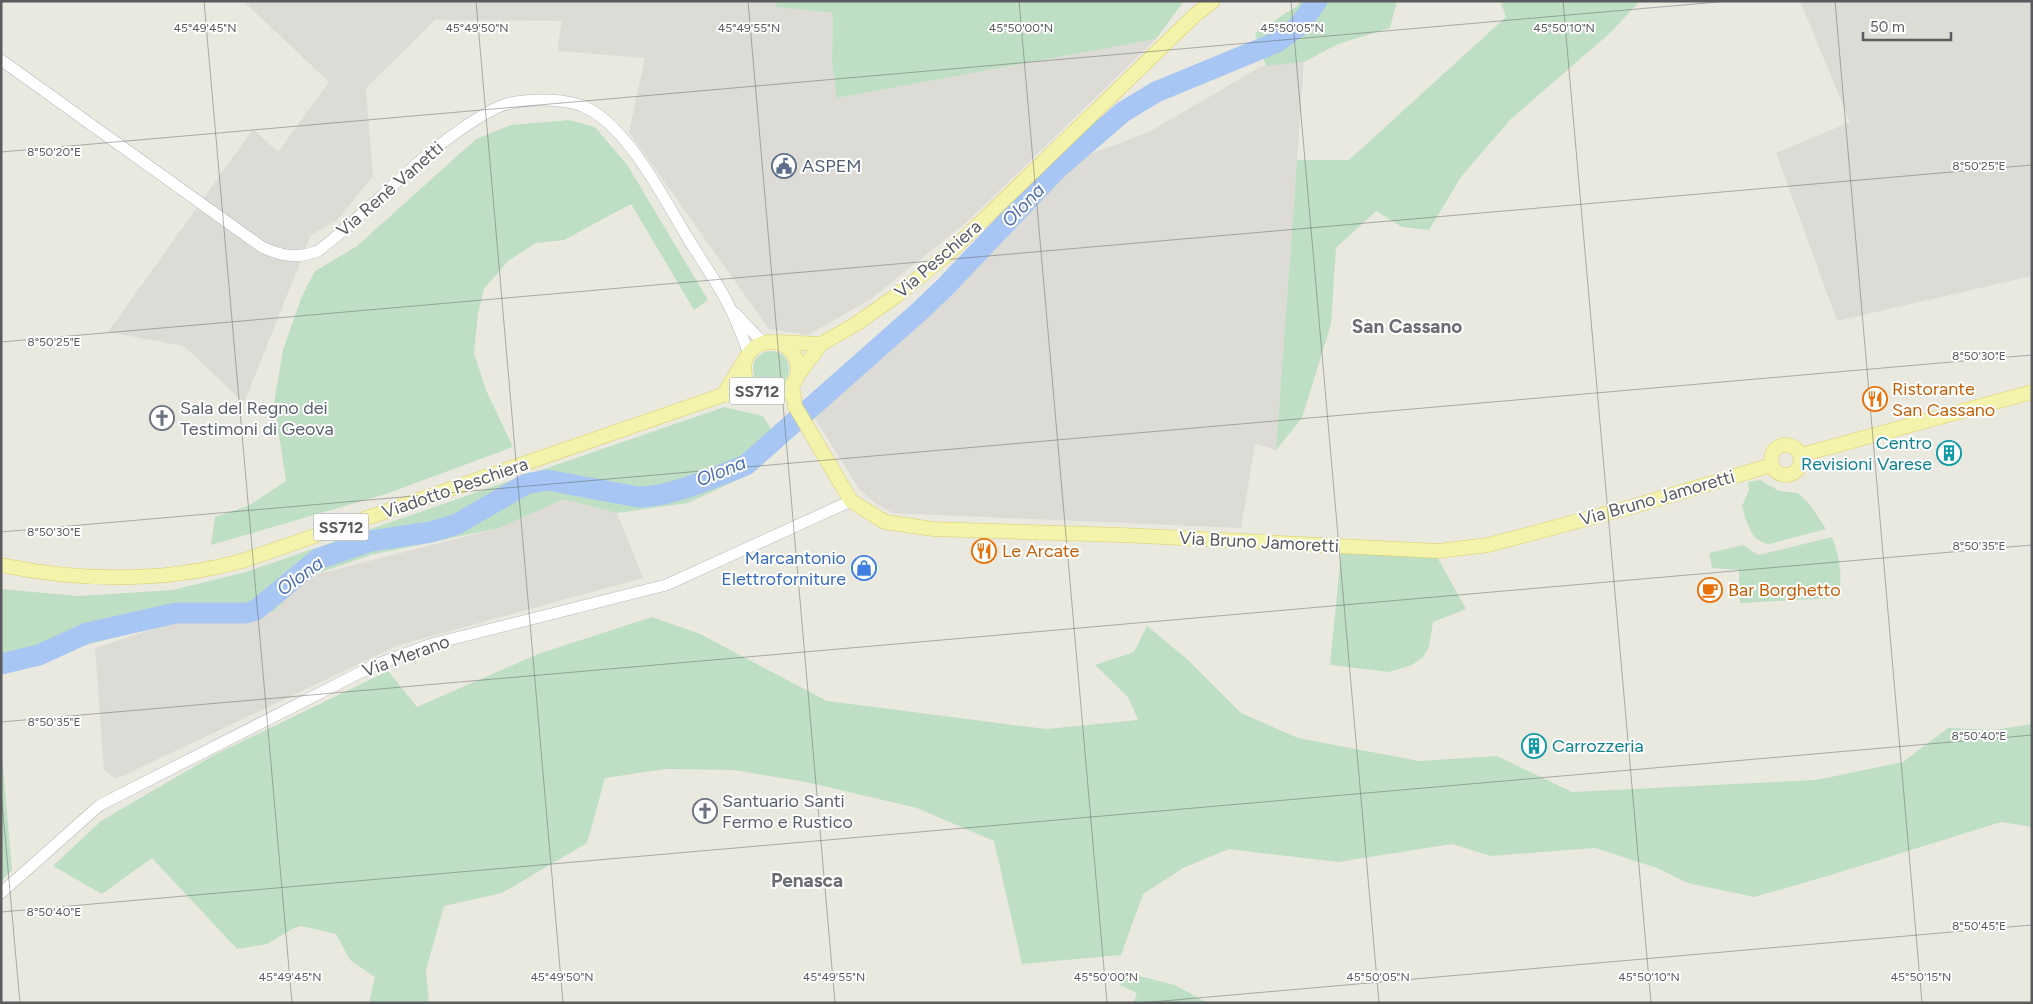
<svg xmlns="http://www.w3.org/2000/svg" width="2033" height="1004" font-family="Figtree,sans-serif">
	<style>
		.industrial { fill: #dcdbd5 }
		.green { fill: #bfdfc4 }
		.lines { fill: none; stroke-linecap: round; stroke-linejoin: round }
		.river { stroke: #a7c6f3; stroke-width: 21 }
		.tertiary-casing { stroke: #b6b7bc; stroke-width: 12 }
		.primary-casing { stroke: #decf65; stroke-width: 15 }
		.tertiary { stroke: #fff; stroke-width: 11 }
		.primary { stroke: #f4f3ac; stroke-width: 14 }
		.ticks { fill: none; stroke: #595b5f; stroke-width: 1; stroke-opacity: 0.45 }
		.labels { text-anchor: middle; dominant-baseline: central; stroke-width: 4; stroke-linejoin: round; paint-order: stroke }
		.shield { fill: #fff; stroke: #8b8c8f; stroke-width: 1 }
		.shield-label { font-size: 16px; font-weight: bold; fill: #595b5f }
		.service-label { font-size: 18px; fill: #4e5e75; stroke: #fff; text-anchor: start }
		.street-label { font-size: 18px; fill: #595b5f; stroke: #fff }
		.food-label { font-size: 18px; fill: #c56008; stroke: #fff; text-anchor: start }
		.worship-label { font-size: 18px; fill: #5b616d; stroke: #fff; text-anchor: start }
		.culture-label { font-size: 18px; fill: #0d838f; stroke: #fff; text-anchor: end }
		.shop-label { font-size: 18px; fill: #366cbe; stroke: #fff; text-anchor: end }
		.water-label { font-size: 19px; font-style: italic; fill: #4e6fb2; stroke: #fff }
		.neighbourhood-label { font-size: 19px; font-weight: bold; fill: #6a6d71; stroke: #fff }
		.ticks-label { font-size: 12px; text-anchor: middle; fill: #595b5f; stroke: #fff; stroke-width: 4; stroke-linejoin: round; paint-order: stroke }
	</style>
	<rect width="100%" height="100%" fill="#eae9e0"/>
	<g class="industrial">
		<polygon points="243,1 774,1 777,7 833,13 832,61 837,98 1156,39 968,221 871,299 808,335 769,329 629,132 645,58 557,51 562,21 435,20 366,88 373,176 337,220 311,235 244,403 184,346 108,332 253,129 278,152 329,82"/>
		<polygon points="1800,1 2032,1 2032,276 1837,321 1776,153 1850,122"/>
		<polygon points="1304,62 1276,450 1255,444 1241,528 893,513 878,505 859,489 813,415 901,340 1077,159 1149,132 1262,66"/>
		<polygon points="564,499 617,513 643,578 399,645 116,779 104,770 95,648 184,619 273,612 310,576 499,528"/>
	</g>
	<g class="green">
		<polygon points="774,1 1184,1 1156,39 837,98 832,61 833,13 777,7"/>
		<polygon points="1301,1 1397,1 1390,28 1338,44 1304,62 1266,66 1255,33 1297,6"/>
		<polygon points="1500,1 1640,1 1610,33 1510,120 1461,177 1429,230 1402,227 1376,211 1336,248 1331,324 1302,418 1276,450 1297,160 1349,160 1506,17"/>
		<polygon points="569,120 595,127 628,166 708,300 694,310 631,204 564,240 536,243 508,261 484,289 478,313 474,353 486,390 513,447 386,494 211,545 215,517 248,506 286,481 274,402 283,350 302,296 315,271 357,246 476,139 511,125"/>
		<circle cx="771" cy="369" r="18"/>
		<polygon points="724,407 763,416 782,447 746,476 688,503 617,513 564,499 499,528 371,555 310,576 273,612 184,619 60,652 1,670 1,589 78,596 173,590 246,572"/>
		<path d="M1760 480 1779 491 1798 493 1811 506 1826 529 1770 544C1750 542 1747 522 1742 506L1749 490 1748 482Z"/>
		<path d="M1832 537C1840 559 1843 575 1838 598L1740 603 1739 570 1712 568 1709 553 1743 545 1758 555Z"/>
		<polygon points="1341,553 1437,557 1466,609 1433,622 1429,647 1423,657 1412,665 1389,672 1330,665"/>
		<polygon points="652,617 700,634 827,701 1046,729 1138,720 1128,697 1095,665 1134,652 1147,626 1186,658 1241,713 1298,738 1419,761 1497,756 1572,792 1816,780 1903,762 1948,728 1994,730 2032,724 2032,827 2001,822 1831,875 1754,897 1688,883 1657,868 1595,848 1491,856 1452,844 1338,862 1229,849 1185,867 1143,894 1121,955 1022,964 994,841 917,808 806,782 733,770 666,769 605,778 587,843 502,893 444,906 426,970 429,1003 369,1003 375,977 350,960 336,934 301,926 294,928 267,944 237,949 152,858 102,894 53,866 101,821 214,755 388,671 417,707 538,654"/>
		<polygon points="1,744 12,870 1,881"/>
		<polygon points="1123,972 1175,985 1208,1003 1133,1003 1137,993 1120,985"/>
	</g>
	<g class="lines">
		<path class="river" d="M1 664 39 655 87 633 176 613H246L256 610 318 559 371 541 431 532 457 524 526 484 547 480 638 497C668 498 717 476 746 465L921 310 946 286 1058 168 1123 112 1156 92 1277 42 1299 26 1317 1"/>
		<defs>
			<g id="tertiary">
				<path d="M1 60 262 247C281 256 297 259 318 251 377 206 427 144 494 109 517 97 566 97 589 109 631 132 665 201 689 240 703 263 719 285 730 308 738 323 743 339 749 354"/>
				<polyline points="735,313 763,343"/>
				<polyline points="1,893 100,805 375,665 432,644 666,585 851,501"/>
			</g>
			<g id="primary">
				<polyline points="778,342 821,344 856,324 896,296 948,254 1195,15 1213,1"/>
				<circle cx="771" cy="369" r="27"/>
				<polyline points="798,375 821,344"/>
				<polyline points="792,385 795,406 851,501 885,522 933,529 1122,535 1438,551 1488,545 1631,507 1772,465"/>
				<polyline points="723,395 745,360"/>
				<circle cx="1786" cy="460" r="15"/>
				<polyline points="1801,455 2032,392"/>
				<path d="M1 565C84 582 164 583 245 560L723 395 758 392"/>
			</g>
		</defs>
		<use href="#tertiary" class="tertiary-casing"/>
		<use href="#primary" class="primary-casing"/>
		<use href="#tertiary" class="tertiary"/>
		<use href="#primary" class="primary"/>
	</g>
	<path class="ticks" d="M204 1 292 1003M476 1 563 1003M748 1 835 1003M1019 1 1107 1003M1291 1 1379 1003M1563 1 1651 1003M1835 1 1922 1003M1 152 1729 1M1 342 2032 165M1 532 2032 355M1 722 2032 545M1 791 20 1003M1 912 2032 735M1140 1003 2032 925"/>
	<defs>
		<symbol id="civic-ring" viewBox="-11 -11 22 22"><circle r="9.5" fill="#fff" stroke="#5c6f8a" stroke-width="1.5"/><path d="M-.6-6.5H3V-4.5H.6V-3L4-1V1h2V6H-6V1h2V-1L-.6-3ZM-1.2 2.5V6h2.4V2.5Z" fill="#5c6f8a"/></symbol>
		<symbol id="restaurant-ring" viewBox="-11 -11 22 22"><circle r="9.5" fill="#fff" stroke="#e8710a" stroke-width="1.5"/><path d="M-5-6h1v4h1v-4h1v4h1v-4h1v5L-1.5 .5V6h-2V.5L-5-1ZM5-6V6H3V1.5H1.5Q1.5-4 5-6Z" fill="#e8710a"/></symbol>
		<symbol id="church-ring" viewBox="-11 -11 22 22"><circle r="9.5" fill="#fff" stroke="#6b7280" stroke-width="1.5"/><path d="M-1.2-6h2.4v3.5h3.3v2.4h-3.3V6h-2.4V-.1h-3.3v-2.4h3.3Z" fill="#6b7280"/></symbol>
		<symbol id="building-ring" viewBox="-11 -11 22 22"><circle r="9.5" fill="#fff" stroke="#0f9aa8" stroke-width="1.5"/><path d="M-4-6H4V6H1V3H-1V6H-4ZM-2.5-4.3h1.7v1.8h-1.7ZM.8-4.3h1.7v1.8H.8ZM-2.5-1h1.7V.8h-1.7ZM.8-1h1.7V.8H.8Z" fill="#0f9aa8"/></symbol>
		<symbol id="shop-ring" viewBox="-11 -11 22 22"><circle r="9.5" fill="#fff" stroke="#3f7fe0" stroke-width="1.5"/><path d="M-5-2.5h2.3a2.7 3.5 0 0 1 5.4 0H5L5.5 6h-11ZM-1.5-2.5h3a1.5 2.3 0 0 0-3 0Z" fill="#3f7fe0"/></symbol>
		<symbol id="cafe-ring" viewBox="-11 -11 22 22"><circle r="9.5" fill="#fff" stroke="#e8710a" stroke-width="1.5"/><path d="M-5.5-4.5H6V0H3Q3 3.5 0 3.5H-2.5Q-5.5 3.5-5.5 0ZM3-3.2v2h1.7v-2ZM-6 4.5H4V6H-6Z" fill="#e8710a"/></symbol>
	</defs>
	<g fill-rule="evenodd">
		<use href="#civic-ring" x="770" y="152" width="28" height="28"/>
		<use href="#restaurant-ring" x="1861" y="385" width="28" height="28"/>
		<use href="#church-ring" x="148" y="404" width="28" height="28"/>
		<use href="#building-ring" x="1935" y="439" width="28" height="28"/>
		<use href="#restaurant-ring" x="970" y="537" width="28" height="28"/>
		<use href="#shop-ring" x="850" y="554" width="28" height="28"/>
		<use href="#cafe-ring" x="1696" y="576" width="28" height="28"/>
		<use href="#building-ring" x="1520" y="732" width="28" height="28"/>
		<use href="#church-ring" x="691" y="797" width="28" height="28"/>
	</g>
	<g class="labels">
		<g class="shield">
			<rect x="729.5" y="377.5" width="55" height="27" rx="4"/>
			<rect x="313.5" y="513.5" width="55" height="27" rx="4"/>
		</g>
		<g class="shield-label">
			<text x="757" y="391">SS712</text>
			<text x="341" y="527">SS712</text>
		</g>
		<g class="service-label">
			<text x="802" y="166">ASPEM</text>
		</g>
		<g class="street-label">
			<text transform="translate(390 189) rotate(-41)">Via Renè Vanetti</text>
			<text transform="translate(938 259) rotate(-41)">Via Peschiera</text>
			<text transform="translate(455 488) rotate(-19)">Viadotto Peschiera</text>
			<text transform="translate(1657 498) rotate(-16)">Via Bruno Jamoretti</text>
			<text transform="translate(1259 542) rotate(3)">Via Bruno Jamoretti</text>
			<text transform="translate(406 656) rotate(-20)">Via Merano</text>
		</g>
		<g class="food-label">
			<text x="1892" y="389">Ristorante<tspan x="1892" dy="21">San Cassano</tspan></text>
			<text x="1002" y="551">Le Arcate</text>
			<text x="1728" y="590">Bar Borghetto</text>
		</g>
		<g class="worship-label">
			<text x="180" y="408">Sala del Regno dei<tspan x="180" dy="21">Testimoni di Geova</tspan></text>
			<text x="722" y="801">Santuario Santi<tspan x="722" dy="21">Fermo e Rustico</tspan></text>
		</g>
		<g class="culture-label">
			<text x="1932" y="443">Centro<tspan x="1932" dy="21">Revisioni Varese</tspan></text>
			<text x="1552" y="746" text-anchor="start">Carrozzeria</text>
		</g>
		<g class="shop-label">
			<text x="846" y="558">Marcantonio<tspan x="846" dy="21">Elettroforniture</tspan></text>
		</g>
		<g class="water-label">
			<text transform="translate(1023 205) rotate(-46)">Olona</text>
			<text transform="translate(721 471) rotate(-22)">Olona</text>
			<text transform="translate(300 576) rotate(-36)">Olona</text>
		</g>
		<g class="neighbourhood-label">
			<text x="1407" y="326">San Cassano</text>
			<text x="807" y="880">Penasca</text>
		</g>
	</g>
	<g class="ticks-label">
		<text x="205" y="32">45°49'45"N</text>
		<text x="477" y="32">45°49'50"N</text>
		<text x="749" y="32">45°49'55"N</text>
		<text x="1021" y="32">45°50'00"N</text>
		<text x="1292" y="32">45°50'05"N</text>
		<text x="1564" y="32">45°50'10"N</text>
		<text x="54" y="156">8°50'20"E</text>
		<text x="1979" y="170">8°50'25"E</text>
		<text x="54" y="346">8°50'25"E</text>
		<text x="1979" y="360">8°50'30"E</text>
		<text x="54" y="536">8°50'30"E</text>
		<text x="1979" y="550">8°50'35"E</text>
		<text x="54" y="726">8°50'35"E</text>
		<text x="1979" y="740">8°50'40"E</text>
		<text x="54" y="916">8°50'40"E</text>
		<text x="1979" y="930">8°50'45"E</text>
		<text x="290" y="981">45°49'45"N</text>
		<text x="562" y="981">45°49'50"N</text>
		<text x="834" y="981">45°49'55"N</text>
		<text x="1106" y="981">45°50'00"N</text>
		<text x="1378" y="981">45°50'05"N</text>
		<text x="1649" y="981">45°50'10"N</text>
		<text x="1921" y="981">45°50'15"N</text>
	</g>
	<rect width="2033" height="1004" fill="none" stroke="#595b5f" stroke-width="5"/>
	<path d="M1863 32v8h88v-8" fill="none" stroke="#595b5f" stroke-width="2.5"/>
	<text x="1870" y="32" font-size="15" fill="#595b5f" stroke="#ffffff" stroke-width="4" paint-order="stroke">50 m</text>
</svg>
